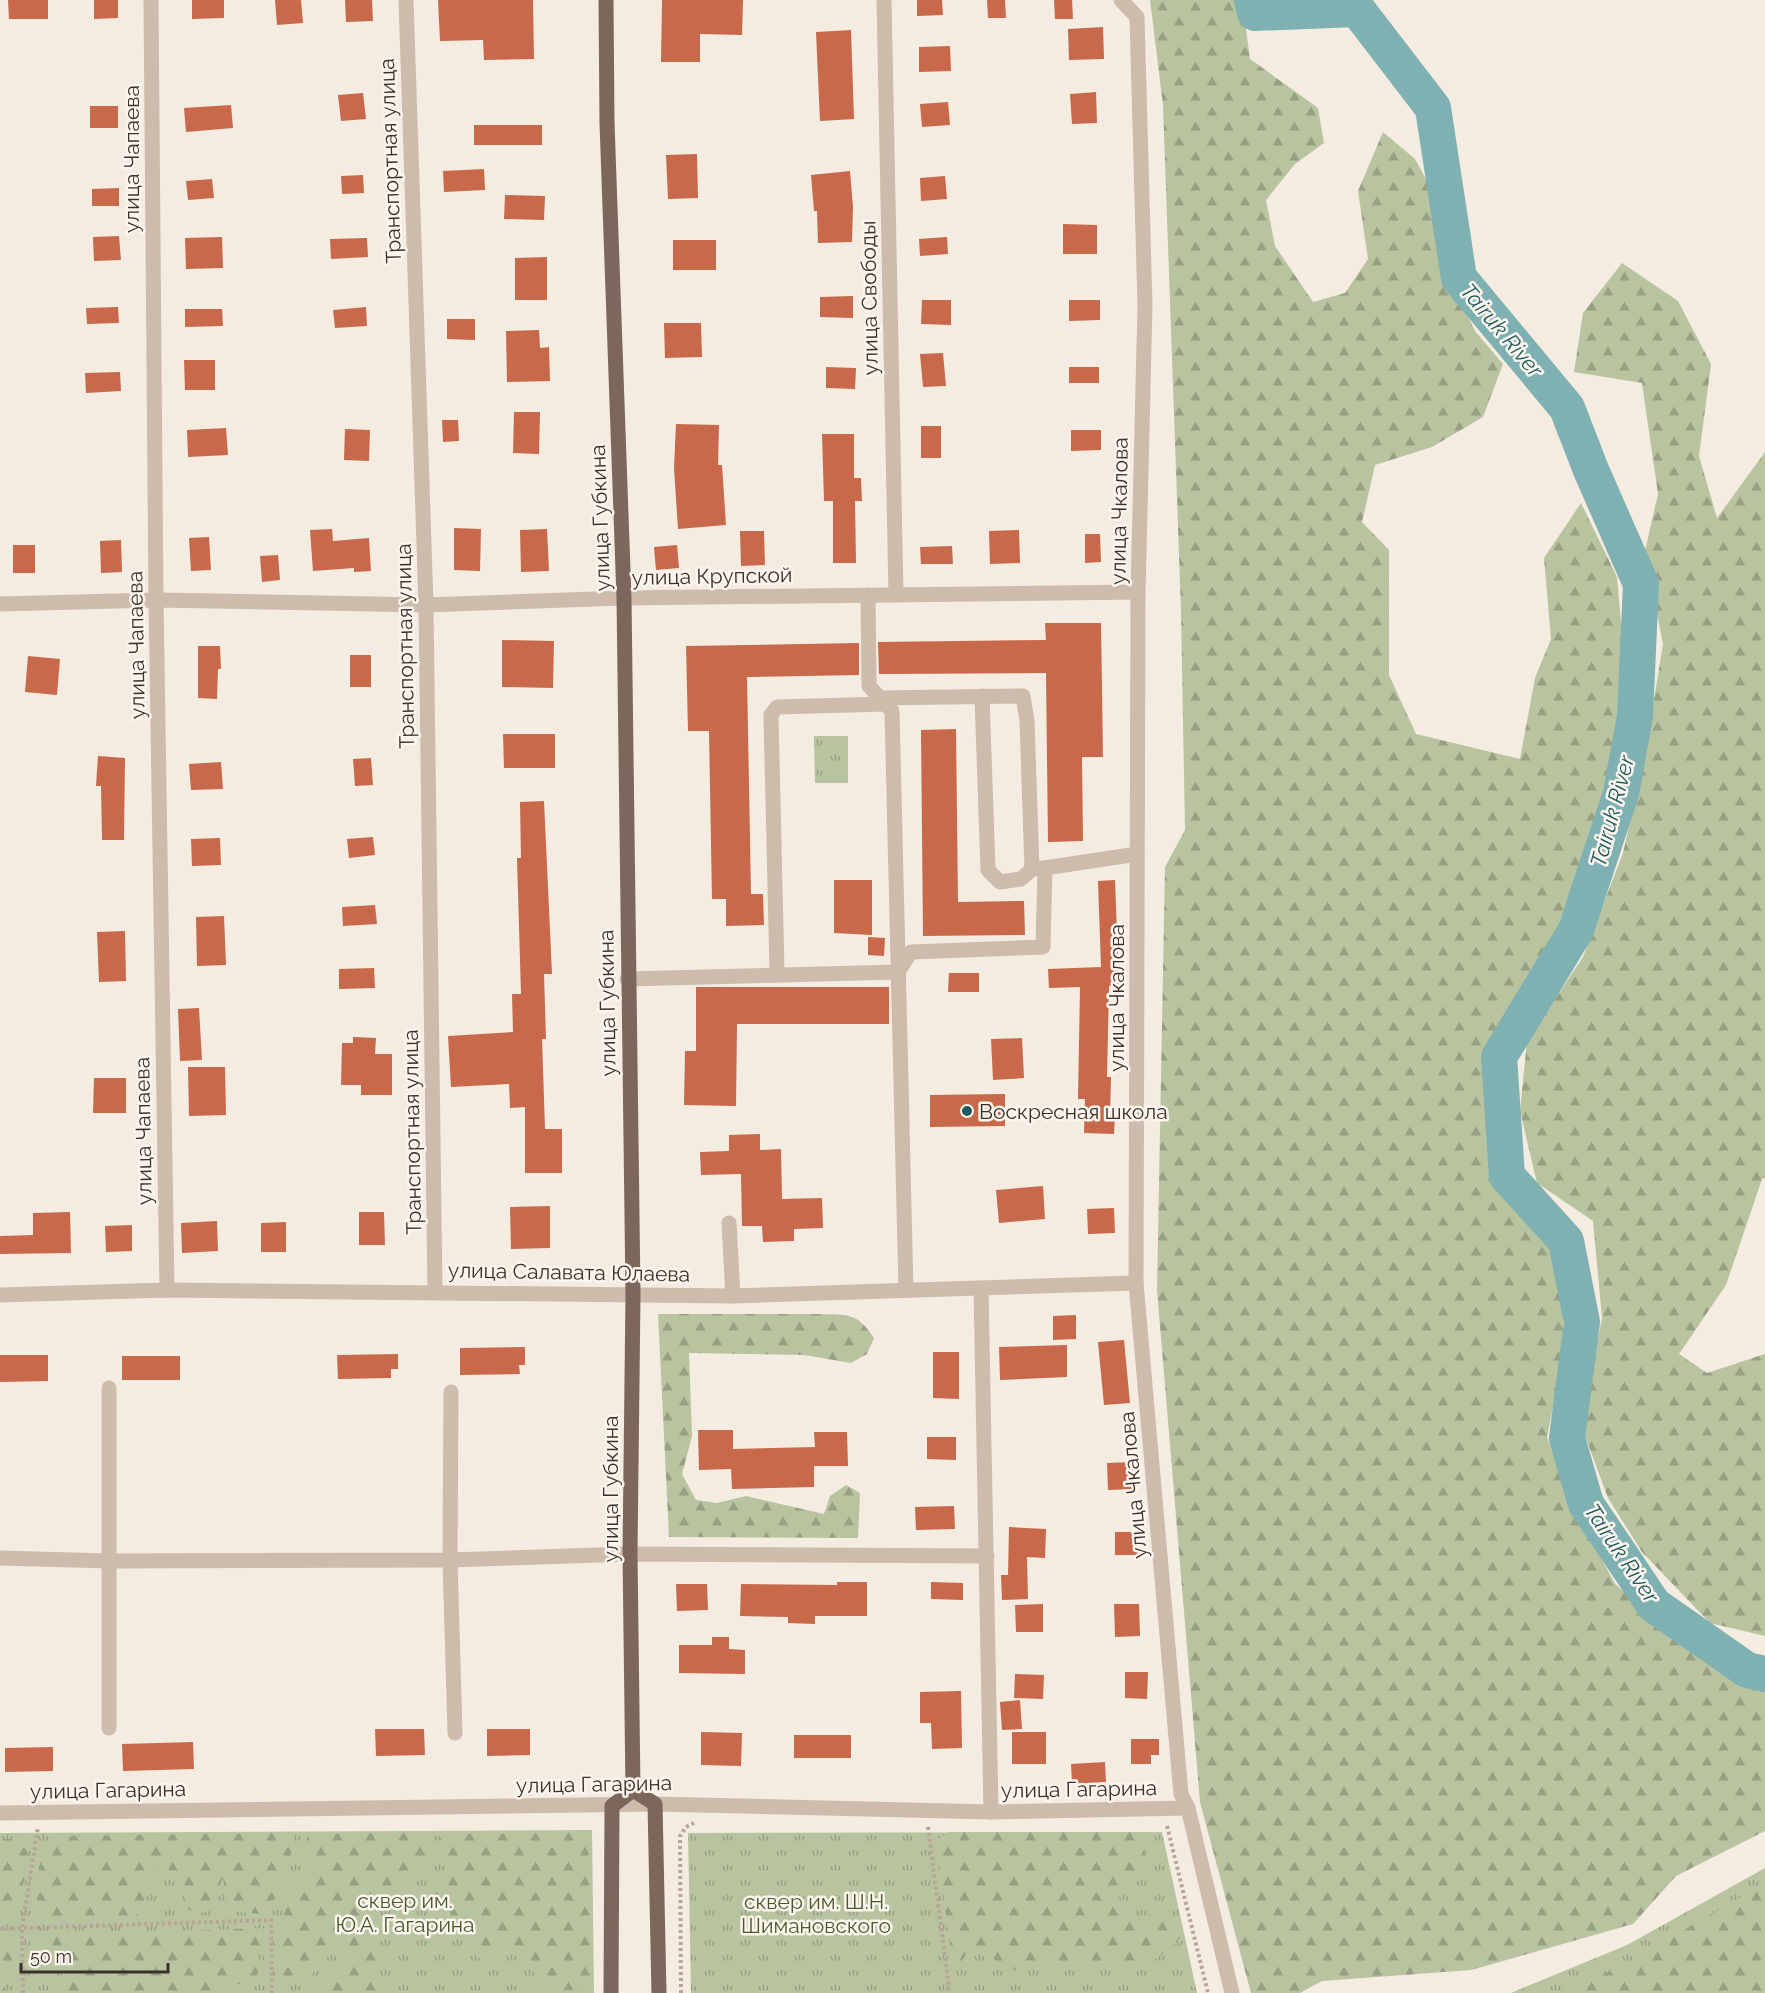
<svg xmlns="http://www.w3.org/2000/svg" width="1765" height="1993" font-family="Raleway,sans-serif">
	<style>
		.grass { fill: url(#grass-tufts) }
		.forest { fill: url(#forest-firs) }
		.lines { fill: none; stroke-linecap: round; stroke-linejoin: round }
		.river { stroke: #7fb0b2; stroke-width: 36 }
		.building { fill: #c8694b }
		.path { stroke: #b9a596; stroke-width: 4; stroke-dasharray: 3 3; stroke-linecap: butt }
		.minor { stroke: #cdbbac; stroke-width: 15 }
		.major { stroke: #7d675c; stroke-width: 15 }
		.poi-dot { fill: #1f5a5e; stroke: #fbf5ee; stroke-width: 2 }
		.labels { text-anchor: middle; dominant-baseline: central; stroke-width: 5; stroke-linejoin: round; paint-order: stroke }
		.street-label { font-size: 21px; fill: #3b302b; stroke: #fbf5ee }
		.poi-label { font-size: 21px; fill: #3b302b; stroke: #fbf5ee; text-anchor: start }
		.park-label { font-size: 21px; fill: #4a5a2e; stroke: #fbf5ee }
		.water-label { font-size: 22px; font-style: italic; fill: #1f5a5e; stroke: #fbf5ee }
	</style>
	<defs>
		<pattern id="grass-tufts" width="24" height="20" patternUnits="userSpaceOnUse" patternTransform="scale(1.5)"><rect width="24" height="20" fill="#b8c4a0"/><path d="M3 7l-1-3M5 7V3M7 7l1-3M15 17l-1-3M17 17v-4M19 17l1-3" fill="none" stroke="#97a083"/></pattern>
		<pattern id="forest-firs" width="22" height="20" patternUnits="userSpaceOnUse" patternTransform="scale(1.5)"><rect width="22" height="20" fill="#b8c4a0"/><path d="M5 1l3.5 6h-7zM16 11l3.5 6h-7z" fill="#97a083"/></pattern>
	</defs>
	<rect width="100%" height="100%" fill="#f4ebe1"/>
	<g class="grass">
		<polygon points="814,736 848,736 848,783 815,783"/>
		<polygon points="592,1830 594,1993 0,1993 0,1833"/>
		<polygon points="1162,1832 1197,1993 691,1993 688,1833"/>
		<polygon points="1765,1868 1765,1993 1511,1993 1627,1945"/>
	</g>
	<g class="forest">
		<polygon points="1150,0 1242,0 1250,59 1318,108 1324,143 1295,164 1266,200 1275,246 1313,302 1345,293 1368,259 1358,191 1383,132 1415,159 1433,192 1446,270 1475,331 1503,364 1483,417 1432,447 1375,465 1362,522 1389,550 1389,675 1416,734 1520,759 1535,678 1551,639 1544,558 1581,503 1617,577 1624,657 1621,736 1598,831 1565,925 1511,1004 1490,1051 1494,1149 1510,1200 1549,1233 1563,1301 1564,1353 1547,1437 1577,1513 1615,1584 1683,1641 1765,1682 1765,1831 1676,1876 1633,1924 1471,1970 1322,1981 1300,1993 1251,1993 1200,1802 1157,1290 1165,867 1185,830 1181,611 1163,105"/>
		<polygon points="1622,263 1678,301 1711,364 1699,456 1717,518 1765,452 1765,1178 1762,1179 1726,1285 1679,1354 1707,1373 1765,1354 1765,1636 1710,1623 1642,1552 1608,1498 1581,1425 1602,1318 1593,1221 1537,1183 1520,1111 1527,1041 1583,957 1623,853 1646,749 1663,644 1645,551 1658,494 1642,383 1574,372 1583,313"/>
		<path d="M658 1314H819C848 1315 857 1312 874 1338L867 1354 851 1363 804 1355 689 1353 692 1436 682 1474 696 1500 717 1503 746 1496 824 1514 830 1496 846 1485 860 1493 858 1538 669 1537Z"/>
		<polygon points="430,1832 426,1853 394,1886 373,1924 370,1936 373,1951 387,1956 376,1976 379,1991 377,1993 322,1993 321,1983 357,1963 352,1947 344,1945 324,1960 310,1976 285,1981 282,1989 276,1991 276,1943 283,1926 286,1898 297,1881 312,1867 306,1859 307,1834"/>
		<path d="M949 1832H1143L1145 1860 1136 1875 1124 1877C1115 1894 1119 1907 1133 1919L1149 1915 1165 1918 1174 1928 1184 1933 1172 1947 1149 1964 1027 1966 1020 1973 994 1959 984 1946 967 1952 961 1963 952 1960 936 1840Z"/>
		<path d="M295 1833C290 1860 283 1897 261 1914L228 1911 223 1878 216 1893 215 1910 200 1913 189 1910 183 1885 174 1880 166 1864 151 1872 141 1912 130 1918 49 1919V1913L36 1909 41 1854 53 1836Z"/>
		<path d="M588 1833 591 1990 542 1991C538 1972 523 1955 504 1950L486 1960 476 1957 471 1942 463 1940 450 1930C455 1906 446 1905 427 1896L429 1878 449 1871 448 1863 441 1857 439 1834Z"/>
		<polygon points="0,1839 25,1839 28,1850 20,1908 12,1915 0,1914"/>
		<polygon points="1765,1883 1765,1993 1555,1993 1619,1968"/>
		<polygon points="263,1928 265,1933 258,1952 261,1968 249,1988 233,1982 233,1990 229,1993 65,1993 60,1967 53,1963 33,1962 34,1942 39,1943 50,1935"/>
		<polygon points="0,1936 13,1937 18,1951 20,1978 4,1981 6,1993 0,1993"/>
	</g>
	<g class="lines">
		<polyline class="river" points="1252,0 1255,13 1357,9 1433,108 1459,278 1567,408 1591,470 1641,584 1635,716 1621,793 1576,930 1499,1057 1507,1176 1566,1241 1582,1322 1567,1438 1586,1504 1654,1605 1747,1670 1765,1674"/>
	</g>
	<g class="building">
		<polygon points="8,0 48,0 48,19 9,19"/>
		<polygon points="94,0 118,0 118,18 94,19"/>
		<polygon points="192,0 224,0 224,18 192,19"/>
		<polygon points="275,0 301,0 303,23 277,25"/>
		<polygon points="345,0 372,0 373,21 346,22"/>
		<polygon points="438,0 533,0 534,59 484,60 483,40 440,41"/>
		<polygon points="662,0 743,0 742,35 700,34 700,62 661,62"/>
		<polygon points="917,0 942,0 943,15 917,16"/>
		<polygon points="987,0 1005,0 1006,18 988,18"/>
		<polygon points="1054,0 1072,0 1073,19 1055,19"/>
		<polygon points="1103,27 1104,59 1069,60 1068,29"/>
		<polygon points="851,30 854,119 820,121 816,32"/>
		<polygon points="950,46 951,71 919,72 919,47"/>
		<polygon points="1096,92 1097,123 1072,124 1070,94"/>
		<polygon points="363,93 366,119 341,121 338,95"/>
		<polygon points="948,102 950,125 922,127 920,104"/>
		<polygon points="231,105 233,128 186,132 184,108"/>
		<rect x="90" y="106" width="28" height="22"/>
		<rect x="474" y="125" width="68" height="20"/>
		<polygon points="697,154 698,198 668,199 666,155"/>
		<polygon points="484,169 485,190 444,192 443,171"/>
		<polygon points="850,171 853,207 852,242 818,243 817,211 814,211 811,175"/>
		<polygon points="363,175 364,193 342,194 341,176"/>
		<polygon points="945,176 947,199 921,201 920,178"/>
		<polygon points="212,179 214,198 188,200 186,181"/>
		<polygon points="119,188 119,206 92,206 92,189"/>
		<polygon points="505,195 545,196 544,220 504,219"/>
		<polygon points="1063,224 1097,225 1097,254 1063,254"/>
		<polygon points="119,236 121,260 94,261 93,237"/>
		<polygon points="222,237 223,268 186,269 185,238"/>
		<polygon points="947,237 948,254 920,256 919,239"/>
		<polygon points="367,238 368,257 331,259 330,239"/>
		<rect x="673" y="240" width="43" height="30"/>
		<polygon points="547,257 547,300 515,300 515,258"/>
		<polygon points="853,296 853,318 820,317 820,297"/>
		<polygon points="922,300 951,300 951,325 921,324"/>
		<polygon points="1069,300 1100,300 1100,320 1069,321"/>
		<polygon points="118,307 119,323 87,324 86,308"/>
		<polygon points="366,307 367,326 335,328 333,310"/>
		<polygon points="185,309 222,309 223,326 185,327"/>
		<polygon points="447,319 475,319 475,340 447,339"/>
		<polygon points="664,323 701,323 702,357 665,358"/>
		<polygon points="539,330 540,348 549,347 550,381 507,382 506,331"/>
		<polygon points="943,353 946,386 923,387 920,354"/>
		<polygon points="184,360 215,360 215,390 185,390"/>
		<polygon points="826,367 856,368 855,389 826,388"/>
		<rect x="1069" y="367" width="30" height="16"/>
		<polygon points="120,372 121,391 86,393 85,373"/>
		<polygon points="514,412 540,412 539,454 513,453"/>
		<polygon points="442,420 458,420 459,441 443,442"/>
		<polygon points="676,424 719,425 718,465 722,465 726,525 678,529 674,468"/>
		<rect x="921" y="426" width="20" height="32"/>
		<polygon points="226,428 228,455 188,457 187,430"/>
		<polygon points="345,429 370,430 369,461 344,460"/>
		<polygon points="1071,430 1101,430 1101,450 1071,451"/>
		<polygon points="822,434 854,434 854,478 861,478 862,501 855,501 856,563 833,563 833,501 824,501"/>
		<polygon points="454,528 481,529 480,571 454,570"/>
		<polygon points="332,529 333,541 369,538 371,571 354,572 354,568 313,571 310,530"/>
		<polygon points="547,529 549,571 521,572 520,530"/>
		<polygon points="1019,530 1020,563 990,564 989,531"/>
		<polygon points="740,531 764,531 765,565 741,566"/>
		<polygon points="1085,534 1100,534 1101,562 1085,563"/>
		<polygon points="209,537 211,570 191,571 189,538"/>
		<polygon points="121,540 122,572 101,573 100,541"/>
		<rect x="13" y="545" width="22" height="28"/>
		<polygon points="677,545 679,568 656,570 654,547"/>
		<polygon points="952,546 953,564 921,564 920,547"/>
		<polygon points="278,555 280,580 262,582 260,556"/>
		<polygon points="1045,623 1101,623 1103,757 1082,757 1083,841 1048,842 1046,673 879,674 878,642 1046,640"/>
		<polygon points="502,640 554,641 553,688 502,687"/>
		<polygon points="859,643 859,675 747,677 751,894 763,894 764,925 726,926 726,899 712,899 709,731 688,731 686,646"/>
		<polygon points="198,646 220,646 221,669 218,669 217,699 198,698"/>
		<rect x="350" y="655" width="21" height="32"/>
		<polygon points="28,656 60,659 57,695 25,692"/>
		<polygon points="956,729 958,902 1024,901 1025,935 923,936 921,730"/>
		<polygon points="503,734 555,734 555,768 504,768"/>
		<polygon points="98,756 125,758 124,840 102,840 101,786 96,786"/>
		<polygon points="371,758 373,785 355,786 353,759"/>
		<polygon points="221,762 223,789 191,790 189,764"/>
		<polygon points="544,801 552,974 544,974 546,1039 542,1039 545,1129 562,1129 562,1173 525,1173 525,1107 510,1108 509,1084 451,1087 448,1036 513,1032 512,994 521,994 517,858 521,858 520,802"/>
		<polygon points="373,837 375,855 349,858 347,839"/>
		<polygon points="220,838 221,865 192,866 191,839"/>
		<polygon points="834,880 872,880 872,935 834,933"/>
		<polygon points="1115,880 1119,986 1109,986 1107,1077 1111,1077 1110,1116 1115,1116 1114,1134 1084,1133 1085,1099 1078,1099 1080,987 1049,988 1048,969 1101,967 1098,881"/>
		<polygon points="375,905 377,924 343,926 342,907"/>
		<polygon points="224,916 226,965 197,966 196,917"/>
		<polygon points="125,931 126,981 99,982 97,932"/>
		<polygon points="868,937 885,938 884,956 868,955"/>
		<polygon points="374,968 375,988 339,989 339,969"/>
		<polygon points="949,973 979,973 979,992 948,992"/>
		<polygon points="696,987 889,987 889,1024 737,1024 736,1106 684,1105 685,1051 696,1051"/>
		<polygon points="199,1008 202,1060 180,1061 178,1009"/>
		<polygon points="353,1037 376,1038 375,1054 392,1054 392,1095 361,1095 361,1085 341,1085 342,1043 353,1043"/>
		<polygon points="1022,1038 1024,1078 993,1080 991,1039"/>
		<polygon points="188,1067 225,1067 226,1115 189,1116"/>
		<polygon points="94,1078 126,1078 126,1113 93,1113"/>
		<polygon points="1005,1094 1005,1126 930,1127 930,1095"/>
		<polygon points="760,1134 760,1150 781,1149 782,1199 822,1198 823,1228 794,1229 794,1241 763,1242 762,1226 742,1226 741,1174 701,1175 700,1152 729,1151 729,1135"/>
		<polygon points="1043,1186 1045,1219 999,1223 996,1190"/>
		<polygon points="550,1206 550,1248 511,1249 510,1207"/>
		<polygon points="1114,1208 1115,1233 1088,1234 1087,1209"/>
		<polygon points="70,1212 71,1253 0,1254 0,1236 33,1235 33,1213"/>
		<polygon points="359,1212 384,1212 385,1245 359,1245"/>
		<polygon points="217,1221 218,1251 182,1253 181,1223"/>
		<polygon points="286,1222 286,1252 261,1252 261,1223"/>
		<polygon points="132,1225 132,1251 106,1252 105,1226"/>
		<polygon points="1076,1315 1076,1339 1053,1340 1053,1316"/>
		<polygon points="1124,1340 1130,1403 1104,1405 1098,1342"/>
		<polygon points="1067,1345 1067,1377 1000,1380 999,1347"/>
		<polygon points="525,1347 525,1365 519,1365 520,1374 460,1375 460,1348"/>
		<polygon points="933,1352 959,1352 959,1399 933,1398"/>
		<polygon points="398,1354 398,1369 391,1369 391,1378 338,1379 337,1355"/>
		<polygon points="0,1355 48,1355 48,1381 0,1382"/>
		<rect x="122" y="1356" width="58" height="24"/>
		<polygon points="698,1430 733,1430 733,1449 815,1447 814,1432 847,1432 848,1466 814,1466 814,1487 732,1489 731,1469 699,1470"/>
		<polygon points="927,1437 956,1437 956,1460 927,1459"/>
		<polygon points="1132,1462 1133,1489 1108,1490 1107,1463"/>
		<polygon points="954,1506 955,1529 916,1530 915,1507"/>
		<polygon points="1009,1527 1046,1529 1045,1558 1027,1557 1028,1599 1002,1600 1001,1575 1008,1575"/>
		<polygon points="1115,1532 1139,1532 1138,1555 1115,1555"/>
		<polygon points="837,1582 867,1582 867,1616 815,1616 815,1624 788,1623 788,1617 740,1616 741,1584 837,1585"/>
		<polygon points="931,1582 963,1583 963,1600 931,1599"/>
		<polygon points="676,1584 707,1584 708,1610 677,1611"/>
		<polygon points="1043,1604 1043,1632 1016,1632 1015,1605"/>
		<polygon points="1114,1604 1139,1604 1140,1636 1115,1637"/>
		<polygon points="712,1637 729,1637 729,1649 745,1650 745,1674 679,1673 679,1645 712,1645"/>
		<polygon points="1125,1672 1148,1672 1147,1699 1125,1698"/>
		<polygon points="1015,1674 1044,1675 1043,1699 1014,1698"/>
		<polygon points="961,1691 962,1748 932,1749 931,1723 920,1723 920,1692"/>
		<polygon points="1020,1700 1022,1729 1002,1730 1000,1702"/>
		<polygon points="375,1729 424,1729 425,1755 376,1756"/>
		<polygon points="487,1729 530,1729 530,1755 487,1756"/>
		<polygon points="701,1732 742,1733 741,1766 701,1765"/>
		<rect x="1012" y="1732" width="34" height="32"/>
		<rect x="794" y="1735" width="57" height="23"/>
		<polygon points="1131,1739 1159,1739 1159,1755 1151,1755 1151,1764 1131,1764"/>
		<polygon points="193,1742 194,1769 123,1771 122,1744"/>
		<polygon points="53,1747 53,1771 5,1772 5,1748"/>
		<polygon points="1105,1762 1106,1782 1072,1784 1071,1764"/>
	</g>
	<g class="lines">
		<g class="path">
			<polyline points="1167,1826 1208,1993"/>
			<polyline points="928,1827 949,1988 947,1993"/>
			<polyline points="0,1929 271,1920 272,1993"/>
			<polyline points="23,1993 22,1929 38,1827"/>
			<polyline points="681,1993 680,1836 686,1827 694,1823"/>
		</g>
		<g class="minor">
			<polyline points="151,0 156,600 167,1290"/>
			<polyline points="406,0 426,605 435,1292"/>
			<polyline points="884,0 896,595"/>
			<polyline points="1121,0 1137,17 1145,306 1138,592 1136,1283 1181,1794 1188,1808 1232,1993"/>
			<polyline points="868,595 869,686 892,711 906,1290"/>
			<polyline points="0,604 156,600 426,605 624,598 1138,592"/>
			<polyline points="982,696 988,870 1000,882 1021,879 1032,869"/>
			<polyline points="880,698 1023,696 1027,721 1032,869 1045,868"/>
			<polyline points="777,973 771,715 777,707 886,704"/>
			<polyline points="627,979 898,972 911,952 1043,947 1045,868 1137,854"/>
			<polyline points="729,1223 733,1296"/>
			<polyline points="981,1288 991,1812"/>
			<polyline points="0,1295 167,1290 733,1296 1136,1283"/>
			<polyline points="451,1392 450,1560 455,1733"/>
			<polyline points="0,1558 110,1561 450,1560 630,1554 987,1556"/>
			<polyline points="109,1728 109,1388"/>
			<polyline points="0,1813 655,1804 991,1812 1188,1808"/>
		</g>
		<g class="major">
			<polyline points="606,0 607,123 624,598 633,1294 630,1554 633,1790 655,1804 659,1993"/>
			<polyline points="611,1993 612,1806 633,1790"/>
		</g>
	</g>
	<circle class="poi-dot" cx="967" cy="1111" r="6"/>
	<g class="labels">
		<g class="street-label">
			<text transform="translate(131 159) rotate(-90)">улица Чапаева</text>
			<text transform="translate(390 161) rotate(-92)">Транспортная улица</text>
			<text transform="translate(869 298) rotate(-91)">улица Свободы</text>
			<text transform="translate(1119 511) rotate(-89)">улица Чкалова</text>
			<text transform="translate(600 518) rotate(-92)">улица Губкина</text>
			<text transform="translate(712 576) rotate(-1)">улица Крупской</text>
			<text transform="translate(136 645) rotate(-91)">улица Чапаева</text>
			<text transform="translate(405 646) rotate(-91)">Транспортная улица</text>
			<text transform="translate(1116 998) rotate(-90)">улица Чкалова</text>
			<text transform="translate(607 1003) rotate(-91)">улица Губкина</text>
			<text transform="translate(143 1131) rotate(-91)">улица Чапаева</text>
			<text transform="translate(412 1132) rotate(-91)">Транспортная улица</text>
			<text transform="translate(569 1272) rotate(1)">улица Салавата Юлаева</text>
			<text transform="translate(1133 1485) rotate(-95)">улица Чкалова</text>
			<text transform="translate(610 1489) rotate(-90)">улица Губкина</text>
			<text transform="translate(594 1784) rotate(-1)">улица Гагарина</text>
			<text transform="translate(1079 1789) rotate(-1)">улица Гагарина</text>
			<text transform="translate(108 1790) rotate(-1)">улица Гагарина</text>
		</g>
		<g class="poi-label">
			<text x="979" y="1111">Воскресная школа</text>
		</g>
		<g class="park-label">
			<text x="405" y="1900">сквер им.<tspan x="405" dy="24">Ю.А. Гагарина</tspan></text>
			<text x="816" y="1901">сквер им. Ш.Н.<tspan x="816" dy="24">Шимановского</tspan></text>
		</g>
		<g class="water-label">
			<text transform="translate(1502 330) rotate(50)">Tairuk River</text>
			<text transform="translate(1612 811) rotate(-75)">Tairuk River</text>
			<text transform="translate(1622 1553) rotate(56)">Tairuk River</text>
		</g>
	</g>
	<path d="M21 1963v9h147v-9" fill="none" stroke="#3b302b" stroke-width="3"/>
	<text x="30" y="1963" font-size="18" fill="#3b302b" stroke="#fbf5ee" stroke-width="4.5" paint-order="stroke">50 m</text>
</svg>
